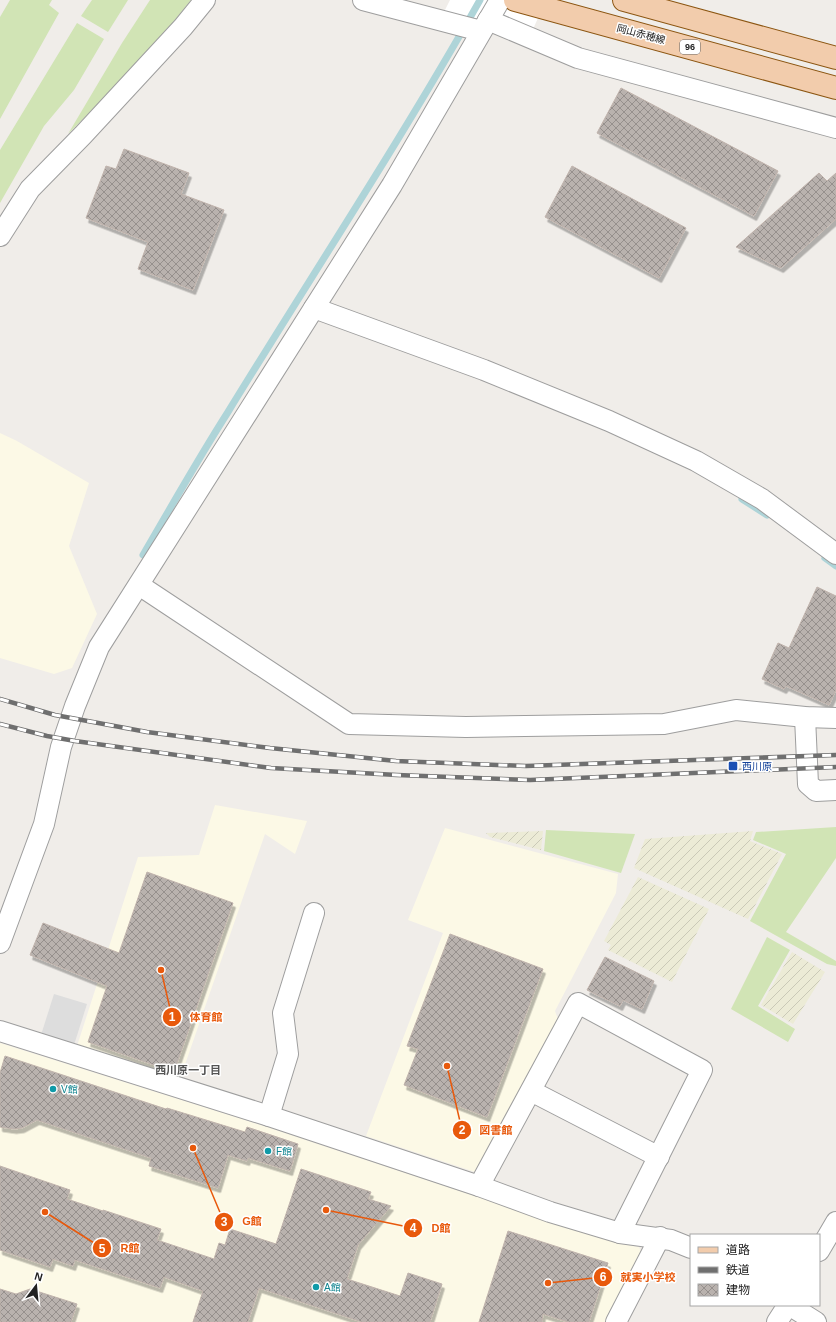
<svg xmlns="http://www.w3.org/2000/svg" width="836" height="1322" font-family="Helvetica,'Noto Sans JP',sans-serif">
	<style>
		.education { fill: #fcf9e6 }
		.farmland { fill: url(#farmland-furrows) }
		.grass { fill: #d1e4b5 }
		.parking { fill: #ddd }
		.pier { fill: #fff }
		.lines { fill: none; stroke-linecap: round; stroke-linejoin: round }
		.stream { stroke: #aed4d8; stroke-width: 7 }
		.building { fill: url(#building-cross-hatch); stroke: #c0b3ac; filter: url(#shadow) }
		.street-casing { stroke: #9e9e9e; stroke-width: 22 }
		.primary-casing { stroke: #8c5612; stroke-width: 24 }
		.street { stroke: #fff; stroke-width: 20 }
		.primary { stroke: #f2ccac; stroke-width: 22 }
		.rail-casing { stroke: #6f6f6f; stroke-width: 4.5 }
		.rail { stroke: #fff; stroke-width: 3; stroke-dasharray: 9; stroke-linecap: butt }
		.transit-dot { fill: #1a4fb4; stroke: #fff; stroke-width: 1.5 }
		.culture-dot { fill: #0f9aa8; stroke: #fff; stroke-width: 1.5 }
		.labels { text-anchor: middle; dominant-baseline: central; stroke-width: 3; stroke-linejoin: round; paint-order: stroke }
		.shield { fill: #fff; stroke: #646464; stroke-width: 1 }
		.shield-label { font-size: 9px; font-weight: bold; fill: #212121 }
		.street-label { font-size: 10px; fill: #212121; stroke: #fff }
		.transit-label { font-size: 10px; fill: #164399; stroke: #fff; text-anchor: start }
		.culture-label { font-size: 10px; fill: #0d838f; stroke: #fff; text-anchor: start }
		.neighbourhood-label { font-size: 11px; font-weight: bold; fill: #545454; stroke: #fff }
		.leader { fill: none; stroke: #e8590c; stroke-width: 1.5 }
		.callout-dot { fill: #e8590c; stroke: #fff; stroke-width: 1.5 }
		.mark-label { font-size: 12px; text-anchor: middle; font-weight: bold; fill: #fff }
		.callout-label { font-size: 11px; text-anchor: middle; font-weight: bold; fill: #e8590c; stroke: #fff; stroke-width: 3; stroke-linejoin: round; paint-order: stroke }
	</style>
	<defs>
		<pattern id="farmland-furrows" width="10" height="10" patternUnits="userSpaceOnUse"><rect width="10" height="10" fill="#ecebd6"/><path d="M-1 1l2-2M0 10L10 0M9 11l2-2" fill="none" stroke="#cac9b7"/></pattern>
		<pattern id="building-cross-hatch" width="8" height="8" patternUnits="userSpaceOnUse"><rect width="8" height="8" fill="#b9b2ae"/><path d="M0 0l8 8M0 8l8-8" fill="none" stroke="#96908d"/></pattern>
		<filter id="shadow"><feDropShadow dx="2.5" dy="4.5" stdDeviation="0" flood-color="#0004"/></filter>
	</defs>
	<rect width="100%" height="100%" fill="#f0ede9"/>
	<g class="education">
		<polygon points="0,433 17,441 89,483 69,546 97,614 72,668 54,674 0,658"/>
		<polygon points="215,805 307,821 295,854 265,834 180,1079 77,1046 138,857 199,855"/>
		<polygon points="445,828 618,874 616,893 555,1011 558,1019 478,1173 366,1136 443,933 408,920"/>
		<polygon points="0,1043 267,1127 589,1234 621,1244 639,1247 642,1255 608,1322 0,1322"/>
	</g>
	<g class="farmland">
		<polygon points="543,831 541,850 490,837 486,833"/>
		<polygon points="753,831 750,841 782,854 748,919 634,868 645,839"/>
		<polygon points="638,877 709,909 672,982 608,950 611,945 604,941"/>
		<polygon points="792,952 825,972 793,1024 761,1005"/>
	</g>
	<g class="grass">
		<polygon points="10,0 52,0 49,5 59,13 0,119 0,17"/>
		<polygon points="92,0 128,0 108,32 81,16"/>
		<polygon points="150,0 191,0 147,55 68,134 122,43"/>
		<polygon points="77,23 104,39 74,90 44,126 0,203 0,150"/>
		<polygon points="836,827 836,858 786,932 836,961 836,966 827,964 750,921 786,854 753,840 756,832"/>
		<polygon points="546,830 635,834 621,873 544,851"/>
		<polygon points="767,937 790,950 758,1006 795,1029 788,1042 731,1009"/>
	</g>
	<polygon class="parking" points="54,994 87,1004 74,1045 41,1035"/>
	<polygon class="pier" points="450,0 546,0 530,36 444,12"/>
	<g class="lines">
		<g class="stream">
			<polyline points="742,499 767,515"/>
			<path d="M143 555C171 507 198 459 228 412 312 275 401 140 480 0"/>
			<polyline points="825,558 836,566"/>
		</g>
	</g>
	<g class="building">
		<polygon points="621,88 778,171 754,216 597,133"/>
		<polygon points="124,149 189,173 181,194 224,210 193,290 138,269 148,242 86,218 106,166 116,169"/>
		<polygon points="572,166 686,228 659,278 545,217"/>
		<polygon points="819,173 827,181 836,173 836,219 781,268 736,247"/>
		<polygon points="817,587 836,596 836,690 829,705 786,686 784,689 762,679 778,643 789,648"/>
		<polygon points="147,872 233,903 174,1072 88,1042 107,986 30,955 43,923 119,953"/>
		<polygon points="450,934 543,969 487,1117 404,1085 418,1049 407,1046"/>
		<polygon points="605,957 654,981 642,1009 623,1000 620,1006 587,990"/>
		<polygon points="5,1056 166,1109 167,1108 245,1132 247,1127 298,1144 290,1171 248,1158 247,1161 228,1155 218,1188 149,1166 151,1158 37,1120 22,1128 14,1129 0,1127 0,1073"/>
		<polygon points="0,1166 70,1190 67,1199 103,1211 103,1210 161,1229 157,1240 214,1259 219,1243 225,1245 230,1229 276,1244 301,1169 371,1192 368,1199 391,1206 358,1245 347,1279 400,1296 408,1273 442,1284 430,1322 362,1322 259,1288 248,1322 193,1322 203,1291 164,1277 160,1288 75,1260 73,1266 53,1259 50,1267 0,1250"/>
		<polygon points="508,1231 608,1263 589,1322 568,1322 543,1314 542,1322 479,1322"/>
		<polygon points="0,1289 16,1294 30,1289 77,1304 71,1322 0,1322"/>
	</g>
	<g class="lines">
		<defs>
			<g id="street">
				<polyline points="363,0 481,31"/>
				<polyline points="488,20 578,58 836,128"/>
				<polyline points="0,236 30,189 83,135 183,27 205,0"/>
				<polyline points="314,308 484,370 609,421 696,461 762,499 836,554"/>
				<polyline points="139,585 349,724 466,727 664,724 736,710 805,717 836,718"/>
				<polyline points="805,717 808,784 816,791 836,790"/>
				<polyline points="0,943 44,824 61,747 75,706 99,647 392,185 500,0"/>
				<polyline points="0,1031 269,1116 479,1186 550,1212 620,1233 671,1240 691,1248"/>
				<polyline points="531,1091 659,1157"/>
				<polyline points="269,1116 288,1054 283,1013 314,913"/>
				<polyline points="479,1186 578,1003 702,1070 620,1233"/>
				<polyline points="819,1251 836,1222"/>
				<polyline points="789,1305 816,1322"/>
				<polyline points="616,1322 660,1237"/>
				<polyline points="777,1322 788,1305"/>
			</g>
			<g id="primary">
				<polyline points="515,0 836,88"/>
				<polyline points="624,0 836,58"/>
			</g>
		</defs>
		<use href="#street" class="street-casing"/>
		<use href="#primary" class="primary-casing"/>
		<use href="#street" class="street"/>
		<use href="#primary" class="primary"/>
		<defs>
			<g id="rail">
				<polyline points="0,699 55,715 147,732 270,748 396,761 526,766 836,755"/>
				<polyline points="0,724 47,736 75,741 271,768 397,775 530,780 836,767"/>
			</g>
		</defs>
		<use href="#rail" class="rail-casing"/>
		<use href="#rail" class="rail"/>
	</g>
	<rect class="transit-dot" x="728" y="761" width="10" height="10" rx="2"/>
	<g class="culture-dot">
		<circle cx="53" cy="1089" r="4"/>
		<circle cx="268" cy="1151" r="4"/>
		<circle cx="316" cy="1287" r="4"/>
	</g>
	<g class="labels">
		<rect class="shield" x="680" y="40" width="20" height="14" rx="3"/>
		<g class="shield-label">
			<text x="690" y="47">96</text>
		</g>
		<g class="street-label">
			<text transform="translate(641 34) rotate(15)">岡山赤穂線</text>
		</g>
		<g class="transit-label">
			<text x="742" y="766">西川原</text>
		</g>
		<g class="culture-label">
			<text x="61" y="1089">V館</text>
			<text x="276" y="1151">F館</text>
			<text x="324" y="1287">A館</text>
		</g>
		<g class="neighbourhood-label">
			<text x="188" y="1070">西川原一丁目</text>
		</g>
	</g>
	<path class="leader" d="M161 970L172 1017M447 1066L462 1130M193 1148L224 1222M326 1210L413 1228M45 1212L102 1248M548 1283L603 1277"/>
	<g class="callout-dot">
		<circle cx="161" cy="970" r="4"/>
		<circle cx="447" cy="1066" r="4"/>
		<circle cx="193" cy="1148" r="4"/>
		<circle cx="326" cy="1210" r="4"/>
		<circle cx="45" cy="1212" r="4"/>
		<circle cx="548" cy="1283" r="4"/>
		<circle cx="172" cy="1017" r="10"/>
		<circle cx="462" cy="1130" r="10"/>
		<circle cx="224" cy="1222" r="10"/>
		<circle cx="413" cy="1228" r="10"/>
		<circle cx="102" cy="1248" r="10"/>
		<circle cx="603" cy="1277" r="10"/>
	</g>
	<g class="mark-label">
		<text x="172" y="1021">1</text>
		<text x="462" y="1134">2</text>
		<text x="224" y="1226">3</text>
		<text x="413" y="1232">4</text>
		<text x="102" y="1253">5</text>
		<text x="603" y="1281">6</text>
	</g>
	<g class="callout-label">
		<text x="206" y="1021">体育館</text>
		<text x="496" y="1134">図書館</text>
		<text x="252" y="1225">G館</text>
		<text x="441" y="1232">D館</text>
		<text x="130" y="1252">R館</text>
		<text x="648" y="1281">就実小学校</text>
	</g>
	<rect x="690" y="1234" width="130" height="72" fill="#ffffff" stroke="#a6a6a6"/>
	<rect x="698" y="1247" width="20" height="6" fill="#f2ccac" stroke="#a6a6a6"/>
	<text x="726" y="1254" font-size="12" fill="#212121">道路</text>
	<rect x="698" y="1267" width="20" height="6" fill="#6f6f6f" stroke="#a6a6a6"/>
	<text x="726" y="1274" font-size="12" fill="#212121">鉄道</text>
	<rect x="698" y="1284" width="20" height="12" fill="url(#building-cross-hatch)" stroke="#a6a6a6"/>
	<text x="726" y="1294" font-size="12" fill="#212121">建物</text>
	<g transform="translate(36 1286) rotate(16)" stroke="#ffffff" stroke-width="3" paint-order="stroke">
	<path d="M0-3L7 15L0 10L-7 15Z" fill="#212121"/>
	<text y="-6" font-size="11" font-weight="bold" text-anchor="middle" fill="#212121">N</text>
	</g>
</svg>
